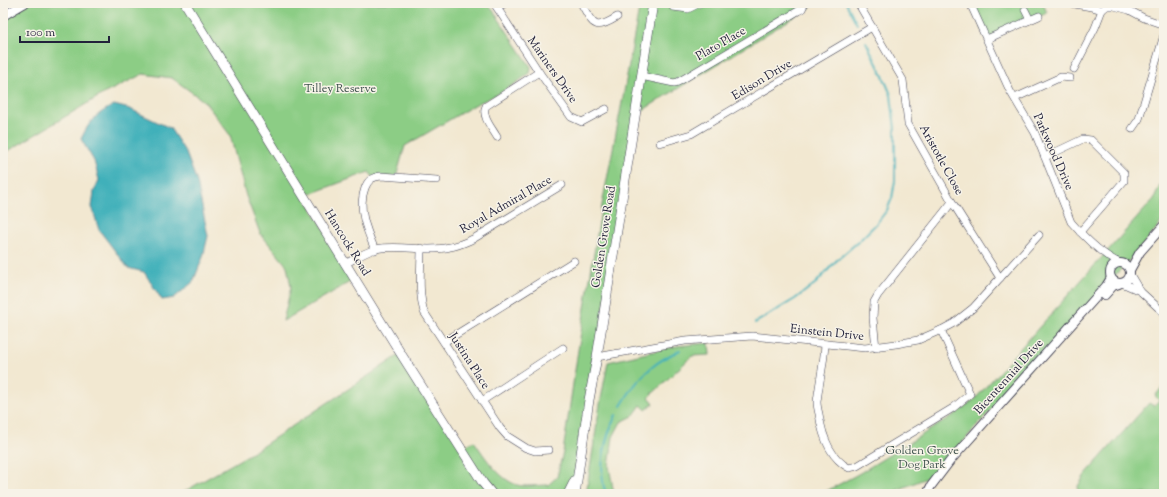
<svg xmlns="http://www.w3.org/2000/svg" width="1167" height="497" font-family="'Sorts Mill Goudy',serif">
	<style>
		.green { fill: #8ccd85; stroke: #577860 }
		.water { fill: #40b0ba; stroke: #31697a }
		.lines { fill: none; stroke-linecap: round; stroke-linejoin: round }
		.stream { stroke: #40b0ba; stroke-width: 2 }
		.minor-casing { stroke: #414052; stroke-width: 8 }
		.tertiary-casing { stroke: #414052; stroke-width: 10 }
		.secondary-casing { stroke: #414052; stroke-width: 10 }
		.minor { stroke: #fff; stroke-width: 7 }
		.tertiary { stroke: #fff; stroke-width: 8 }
		.secondary { stroke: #fff; stroke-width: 9 }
		.labels { text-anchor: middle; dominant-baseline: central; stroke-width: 3; stroke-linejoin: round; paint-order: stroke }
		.street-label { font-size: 12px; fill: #22223b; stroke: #f7f3e8 }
		.park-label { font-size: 12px; fill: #425551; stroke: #f7f3e8 }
	</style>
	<rect width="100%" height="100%" fill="#f7f3e8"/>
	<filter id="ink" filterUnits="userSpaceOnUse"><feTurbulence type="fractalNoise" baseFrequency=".025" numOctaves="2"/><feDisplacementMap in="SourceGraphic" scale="8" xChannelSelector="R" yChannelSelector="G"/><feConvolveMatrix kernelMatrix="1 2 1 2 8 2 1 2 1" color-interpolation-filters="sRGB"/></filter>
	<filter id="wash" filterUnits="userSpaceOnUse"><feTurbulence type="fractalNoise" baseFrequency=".012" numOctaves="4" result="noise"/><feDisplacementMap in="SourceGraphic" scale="16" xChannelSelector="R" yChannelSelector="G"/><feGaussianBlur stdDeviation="0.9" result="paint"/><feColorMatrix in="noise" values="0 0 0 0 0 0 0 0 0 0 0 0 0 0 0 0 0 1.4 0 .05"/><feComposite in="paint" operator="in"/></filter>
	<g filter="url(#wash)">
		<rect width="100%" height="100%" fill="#f2e8d1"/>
		<g class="green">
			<path d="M24 3H488L531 67 530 73C514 85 497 96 478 103L405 146 396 177H373L369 172 304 196 355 279 283 321 291 287 287 266 260 233 246 196 230 135 205 102 172 78 143 74 103 94 3 154V16Z"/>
			<path d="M640 3H817L635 115 574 494H180L255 451 401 354 461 448 474 441C484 456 499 479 517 485 523 487 540 485 548 485L557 477 563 452 578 350 602 205 624 92Z"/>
			<polygon points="970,3 1043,3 1047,13 987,39"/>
			<polygon points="1164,176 1164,219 1143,245 979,423 936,474 888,494 821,494 860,473 954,415 975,399 1154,199"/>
			<polygon points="709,343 710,355 692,356 649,397 654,403 646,410 641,405 633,416 621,422 613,437 609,466 614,494 586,494 600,404 608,362 677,346"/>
			<polygon points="1163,386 1164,494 1079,494 1078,486 1085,475 1149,403 1154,406 1159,400 1155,396"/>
		</g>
		<path class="water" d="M114 105 130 109 170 128 186 153 197 182 208 236 203 257 193 282 174 298 162 300 144 272 128 268 99 230 92 207 94 191 99 180 94 161 81 139C90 120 95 115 114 105Z"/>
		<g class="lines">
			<g class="stream">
				<polyline points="846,3 857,24"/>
				<polyline points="755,323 795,299 816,283 837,260 859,241 877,223 887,210 892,198 895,181 895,129 891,95 883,76 866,42"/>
				<path d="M621 406C628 394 640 377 651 368 660 360 670 355 680 350"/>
				<path d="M606 494C597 469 605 438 616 415"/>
			</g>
		</g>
	</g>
	<g filter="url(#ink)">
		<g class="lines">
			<defs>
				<g id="minor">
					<polyline points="494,3 539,72 571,117 582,122 606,109"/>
					<path d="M581 3C593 24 593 32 617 17"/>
					<polyline points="858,3 903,80 908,124 952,202 1000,278"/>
					<path d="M970 3 1010 91 1035 133 1071 222C1084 237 1102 255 1120 263"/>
					<path d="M1071 3C1080 6 1093 6 1102 10L1107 6H1114L1129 10 1144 18 1164 25"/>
					<polyline points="673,7 688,9 700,3"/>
					<polyline points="497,8 505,3"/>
					<polyline points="1025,10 1030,20"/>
					<polyline points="987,39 1039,16"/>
					<polyline points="1074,69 1095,28 1102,10"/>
					<polyline points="641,76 674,83 678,82 798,11 802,9 805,3"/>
					<polyline points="1015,98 1061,77 1070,78"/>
					<polyline points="1132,129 1139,119 1164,35"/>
					<path d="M497 137C492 128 481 116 486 106L539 72"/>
					<polyline points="660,143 691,134 872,27"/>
					<polyline points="1045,157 1083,139 1091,140 1124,173 1124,181 1080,232"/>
					<path d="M421 248C421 269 418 291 424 312L500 428 507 436 526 448 535 451 549 450"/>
					<path d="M375 250C367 231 357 209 365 188 368 180 372 177 381 176L437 180"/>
					<path d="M345 264C354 259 365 252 376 249 400 244 426 253 450 247 458 246 466 242 473 239L562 185"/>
					<polyline points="1131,276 1140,291 1164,313"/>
					<polyline points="1122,283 1140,291"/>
					<polyline points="444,342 574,261"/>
					<path d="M825 344C824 364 819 383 817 402 817 406 818 410 819 414 822 435 830 458 849 468L857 466 953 408 970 394 941 330"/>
					<polyline points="876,348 873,318 874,302 878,295 952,202"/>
					<polyline points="597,357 685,341 752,336 865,348 896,344 918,340 941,330 954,323 973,308 1000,278 1039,235"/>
					<polyline points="482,401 563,348"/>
				</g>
				<g id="tertiary">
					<polyline points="3,16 25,3"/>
					<circle cx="1120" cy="273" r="10"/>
					<polyline points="1130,270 1140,252 1164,225"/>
					<polyline points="1105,295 1113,286 1119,284"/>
					<polyline points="927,494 931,486 950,461 1106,286 1111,278"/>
				</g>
				<g id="secondary">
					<polyline points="185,3 401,354 483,483 492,494"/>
					<polyline points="568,494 575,480"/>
					<polyline points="575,494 589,400 597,357 653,3"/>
				</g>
			</defs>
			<use href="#minor" class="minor-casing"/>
			<use href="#tertiary" class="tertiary-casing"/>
			<use href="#secondary" class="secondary-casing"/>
			<use href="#minor" class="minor"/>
			<use href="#tertiary" class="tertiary"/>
			<use href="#secondary" class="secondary"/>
		</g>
	</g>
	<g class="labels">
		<g class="street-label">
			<text transform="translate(721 44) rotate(-30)">Plato Place</text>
			<text transform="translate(552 70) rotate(55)">Mariners Drive</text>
			<text transform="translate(762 80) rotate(-31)">Edison Drive</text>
			<text transform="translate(1053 152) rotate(66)">Parkwood Drive</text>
			<text transform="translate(941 160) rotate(61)">Aristotle Close</text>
			<text transform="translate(506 205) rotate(-30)">Royal Admiral Place</text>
			<text transform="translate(604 237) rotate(-81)">Golden Grove Road</text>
			<text transform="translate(347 243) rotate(58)">Hancock Road</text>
			<text transform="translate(827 333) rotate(6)">Einstein Drive</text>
			<text transform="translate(469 361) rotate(57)">Justina Place</text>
			<text transform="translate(1009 377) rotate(-48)">Bicentennial Drive</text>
		</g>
		<g class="park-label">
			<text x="340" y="89">Tilley Reserve</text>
			<text x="922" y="451">Golden Grove<tspan x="922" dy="14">Dog Park</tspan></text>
		</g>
	</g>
	<rect width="1167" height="497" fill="none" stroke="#f7f3e8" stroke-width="16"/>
	<path d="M20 36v6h89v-6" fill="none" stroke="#22223b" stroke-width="2"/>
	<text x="26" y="36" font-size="12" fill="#22223b" stroke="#f7f3e8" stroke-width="3" paint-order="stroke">100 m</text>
</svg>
